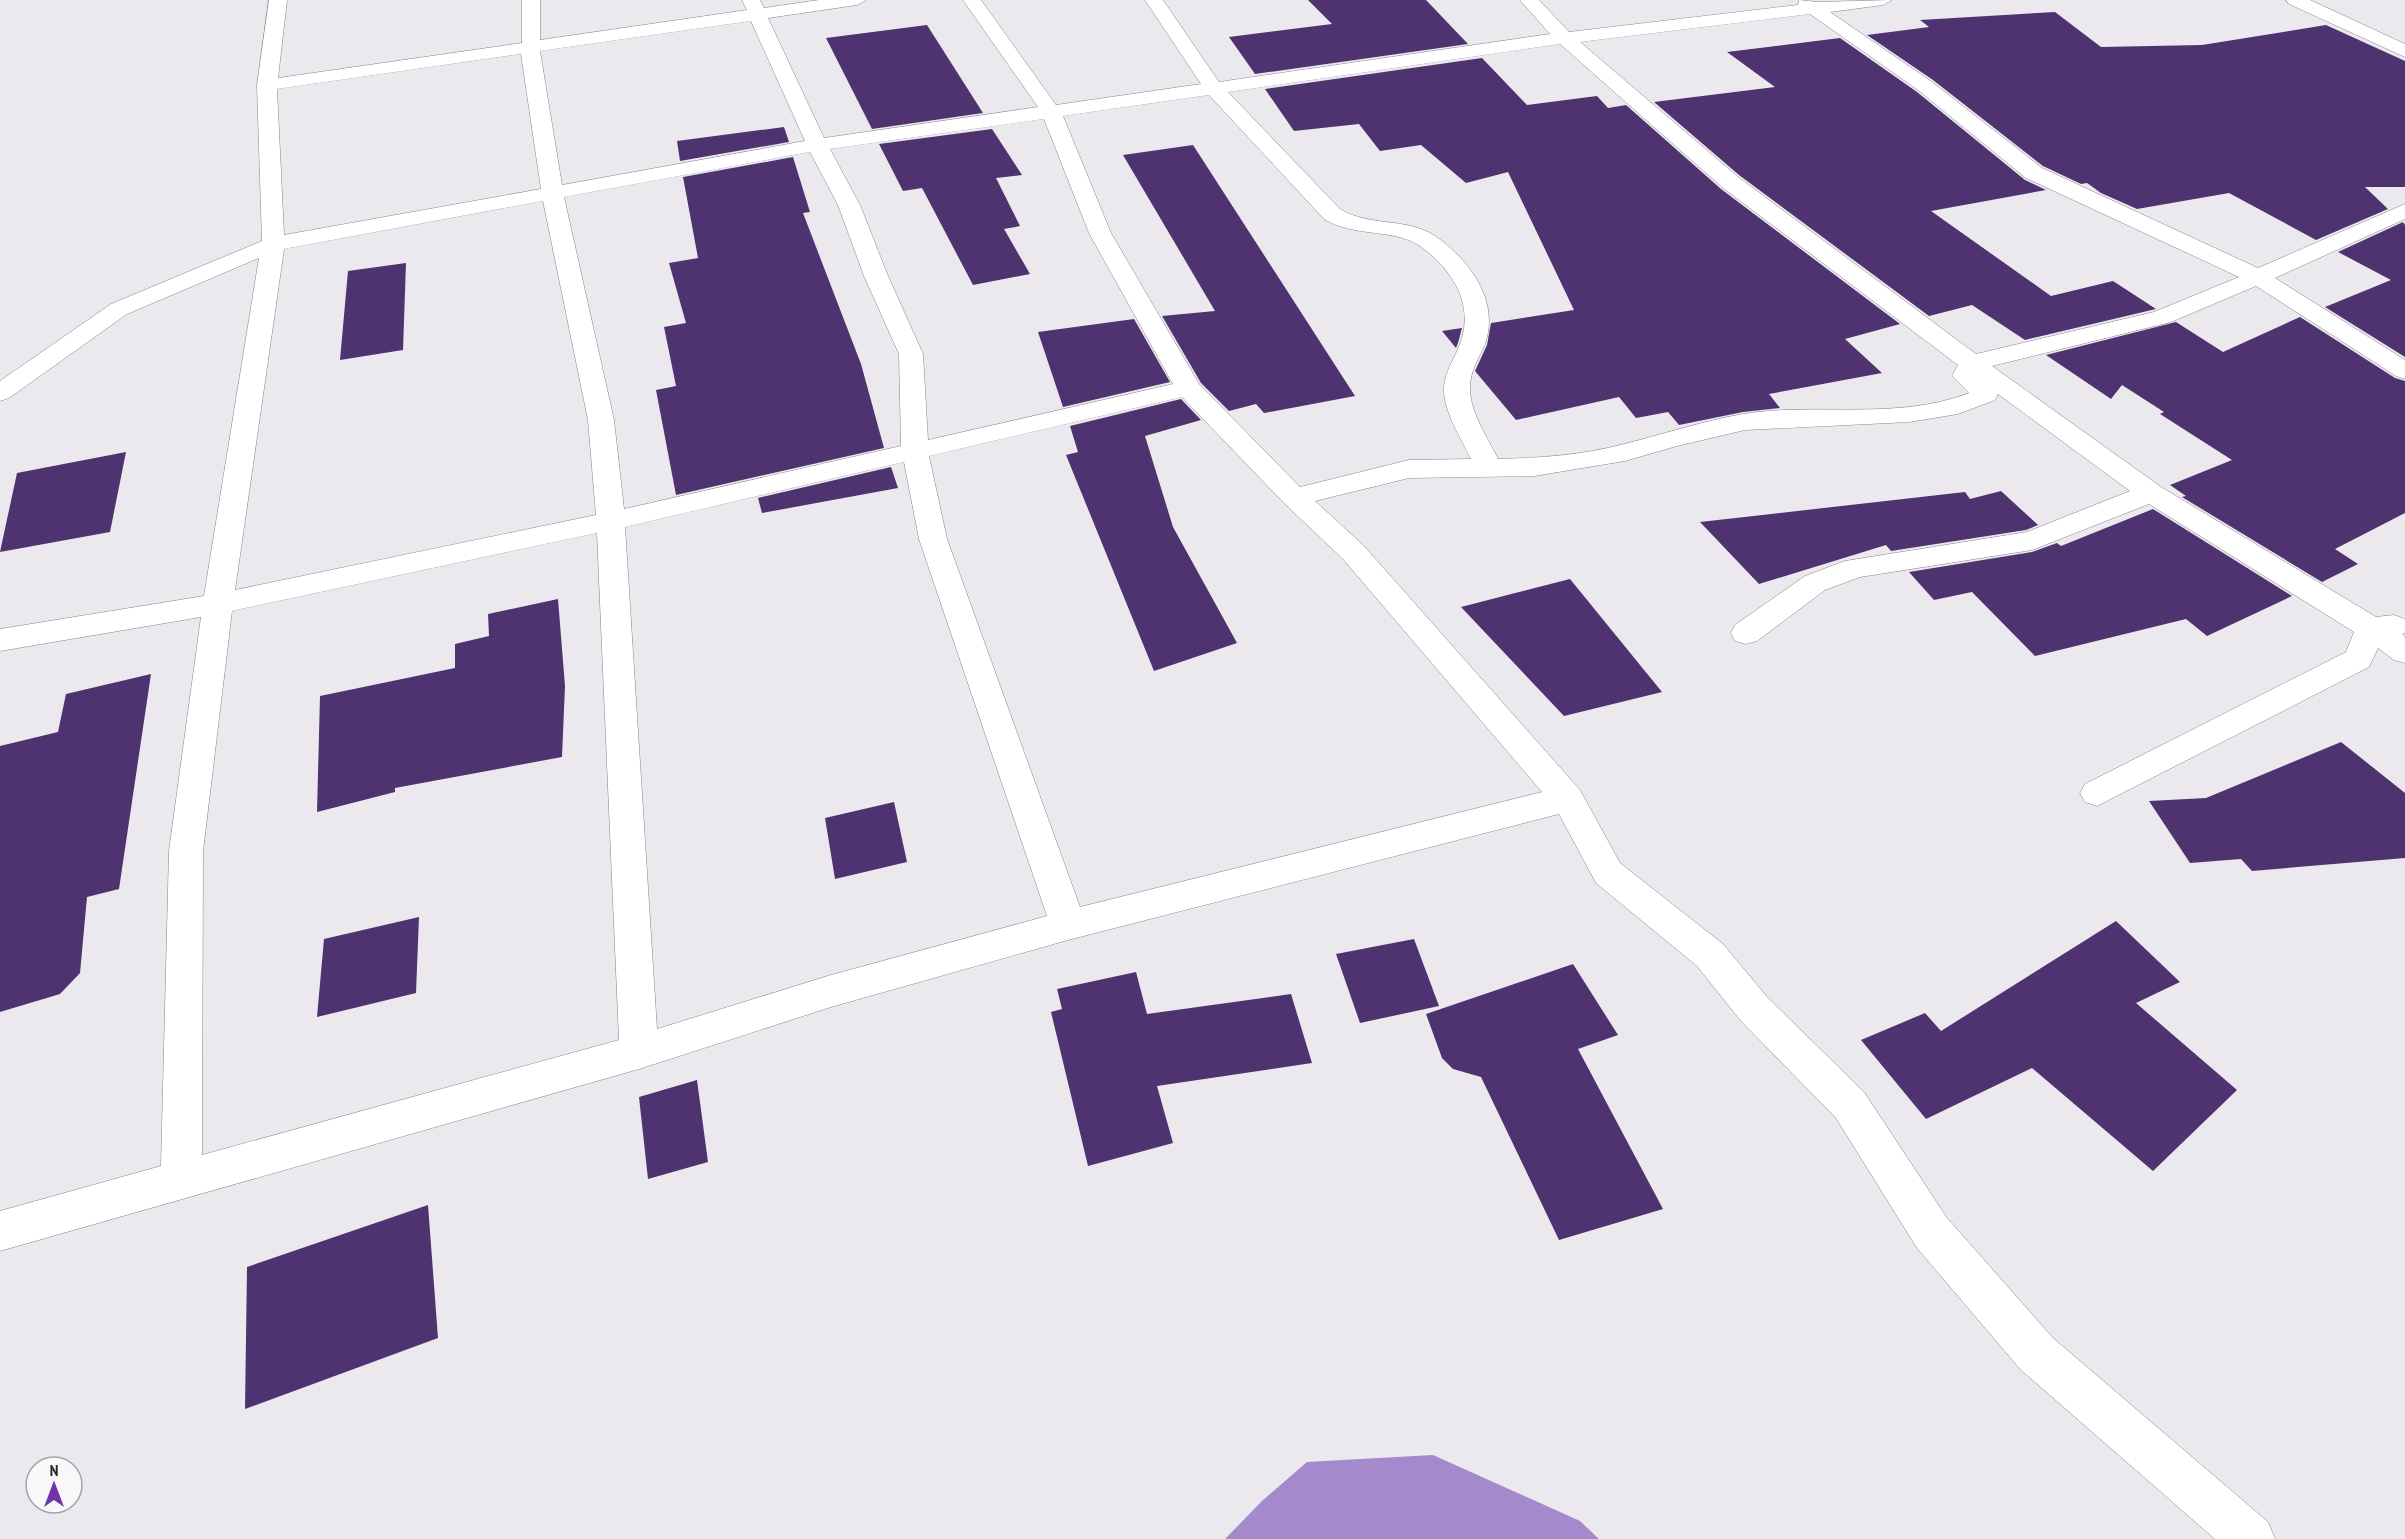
<svg xmlns="http://www.w3.org/2000/svg" width="2405" height="1539" font-family="'PT Sans Narrow',sans-serif">
	<style>
		.water { fill: #a589cd }
		.building { fill: #4e3370 }
		.lines { fill: none; stroke-linecap: round; stroke-linejoin: round }
		.street-casing { stroke: #858487; stroke-width: 1 }
		.street { fill: #fff; fill-rule: evenodd }
	</style>
	<rect width="100%" height="100%" fill="#ebe9ed"/>
	<polygon class="water" points="1433,1455 1580,1521 1599,1539 1225,1539 1262,1501 1307,1462"/>
	<g class="building">
		<polygon points="1308,0 1426,0 1468,44 1255,74 1229,37 1332,24"/>
		<polygon points="2055,12 2101,47 2202,45 2326,25 2405,61 2405,187 2365,187 2388,209 2316,240 2229,193 2137,209 2101,193 2087,183 2081,184 2043,166 1933,80 1867,35 1929,27 1920,20"/>
		<polygon points="927,25 983,113 872,129 826,38"/>
		<polygon points="1840,38 1917,92 2025,180 2046,190 1931,211 2051,296 2113,281 2156,309 2025,340 1972,305 1929,316 1739,175 1654,102 1775,87 1727,52"/>
		<polygon points="1482,58 1527,105 1597,96 1608,108 1626,105 1721,189 1900,324 1845,339 1882,373 1769,394 1780,408 1743,412 1679,425 1668,412 1636,418 1619,397 1516,420 1475,371 1487,345 1491,323 1574,310 1508,172 1466,183 1421,145 1380,151 1359,124 1294,131 1265,89"/>
		<polygon points="784,127 789,142 680,161 677,141"/>
		<polygon points="992,129 1022,175 996,178 1020,226 1004,229 1030,274 973,285 922,188 903,191 879,144"/>
		<polygon points="1193,145 1355,396 1264,413 1256,404 1229,411 1201,383 1162,316 1215,311 1123,155"/>
		<polygon points="793,157 810,212 803,213 861,364 884,448 676,495 656,390 676,386 664,327 686,323 669,263 698,258 683,177"/>
		<polygon points="2403,222 2405,225 2405,357 2325,307 2391,280 2338,252"/>
		<polygon points="406,263 403,350 340,360 348,271"/>
		<polygon points="2300,317 2395,378 2405,381 2405,513 2335,549 2358,564 2322,582 2182,497 2186,496 2170,485 2232,460 2160,414 2164,412 2122,385 2111,399 2046,355 2176,322 2223,352"/>
		<polygon points="1134,319 1170,382 1063,407 1038,332"/>
		<polygon points="1462,328 1458,343 1456,348 1442,331"/>
		<polygon points="1181,399 1201,420 1145,436 1173,527 1237,643 1154,671 1066,455 1078,452 1070,426"/>
		<polygon points="126,452 110,532 0,552 17,473"/>
		<polygon points="891,467 898,488 762,513 758,498"/>
		<polygon points="2001,491 2038,525 2026,530 1891,551 1886,545 1759,584 1700,522 1965,492 1970,499"/>
		<polygon points="2153,509 2292,596 2207,636 2186,619 2035,656 1972,592 1934,600 1909,572 2032,552 2057,543 2061,546"/>
		<polygon points="1570,579 1662,692 1564,716 1461,607"/>
		<polygon points="558,599 565,686 562,757 395,788 395,792 317,812 320,696 455,668 455,644 489,636 488,614"/>
		<polygon points="151,674 119,889 87,897 80,973 60,994 0,1012 0,746 58,732 66,694"/>
		<polygon points="2341,742 2405,793 2405,858 2252,871 2241,859 2190,863 2149,801 2206,798"/>
		<polygon points="894,802 907,862 835,879 825,818"/>
		<polygon points="419,917 416,993 317,1017 324,939"/>
		<polygon points="2116,921 2180,982 2136,1003 2237,1090 2153,1171 2032,1068 1926,1119 1861,1040 1925,1013 1941,1031"/>
		<polygon points="1414,939 1439,1006 1360,1023 1336,954"/>
		<polygon points="1573,964 1618,1035 1578,1049 1663,1209 1559,1240 1481,1077 1453,1069 1442,1058 1426,1014"/>
		<polygon points="1136,972 1147,1014 1291,994 1312,1063 1157,1086 1173,1143 1088,1166 1051,1012 1062,1009 1057,989"/>
		<polygon points="697,1080 708,1162 648,1179 639,1097"/>
		<polygon points="428,1205 438,1338 245,1409 247,1267"/>
	</g>
	<g class="lines">
		<defs>
			<g id="street">
				<path d="M269 0H287L278 78 522 43V0H540V40L747 10 742 0H760L764 8 819 0H866L857 5 768 18 824 138 1038 107 963 0H981L1056 105 1201 84 1145 0H1163L1219 82 1550 34 1520 0H1539L1569 32 1798 5 1799 0 1817 2 1892 0 1883 5 1830 12 1932 82 2042 168 2258 268 2405 204V219L2275 278 2405 360V379L2396 376 2256 286 2171 322 1992 366 2161 487 2376 617 2394 615 2405 619V633L2402 634 2405 637V663L2394 660 2378 648 2369 667 2097 806 2085 802 2080 793 2085 784 2346 652 2354 632 2149 504 2032 550 1860 577 1825 590 1757 641 1746 644 1735 641 1731 633 1735 625 1805 576 1845 561 2027 532 2130 491 1998 394 1995 400 1958 414 1909 422 1745 430 1677 446 1625 461 1534 476 1409 478 1315 501 1363 545 1580 790 1620 863 1723 944 1767 997 1864 1092 1947 1218 2053 1338 2268 1522 2275 1539H2215L2021 1370 1917 1248 1836 1118 1741 1021 1697 966 1596 883 1559 814 1068 940 831 1007 639 1069 0 1251V1211L161 1166 169 851 201 617 0 651V629L204 596 259 258 127 314 9 398 0 401V381L111 304 262 241 257 85ZM1810 14 1918 90 2026 178 2239 277 2154 312 1976 354 1738 177 1580 42ZM751 21 805 141 562 185 540 51ZM1560 44 1722 187 1958 365 1952 376 1969 393C1897 421 1817 402 1743 414 1703 421 1664 434 1624 444 1584 455 1539 458 1498 459 1488 438 1469 411 1470 387 1470 371 1479 358 1485 344 1500 301 1470 260 1435 236 1406 217 1369 227 1340 209L1228 92ZM521 54 541 189 284 235 277 89ZM1209 95 1324 219C1356 238 1393 228 1420 246 1452 269 1475 304 1460 344 1455 358 1445 371 1444 387 1443 411 1461 438 1471 459L1409 460 1300 487 1199 384 1111 233 1063 116ZM1044 119 1089 233 1173 384 928 440 923 354 888 276 860 205 830 149ZM810 152 838 205 864 276 899 354 901 446 624 509 614 420 564 197ZM543 201 588 420 596 515 235 590 284 249ZM1182 397 1284 503 1343 559 1542 792 1080 907 947 539 929 456ZM904 462 919 539 1047 916 831 975 657 1029 625 527ZM597 533 619 1040 202 1155 203 851 232 611Z"/>
				<polygon points="2286,0 2310,0 2405,44 2405,57 2289,4"/>
			</g>
		</defs>
		<use href="#street" class="street-casing"/>
		<use href="#street" class="street"/>
	</g>
	<g transform="translate(54 1485)"><circle r="28" fill="#f8f7fa" stroke="#a4a4a6" stroke-width="1.5"/>
	<path d="M0-4.5L10 22L0 15L-10 22Z" fill="#6f34aa"/>
	<text y="-9" font-size="16" font-weight="bold" text-anchor="middle" fill="#272728">N</text>
	</g>
</svg>
